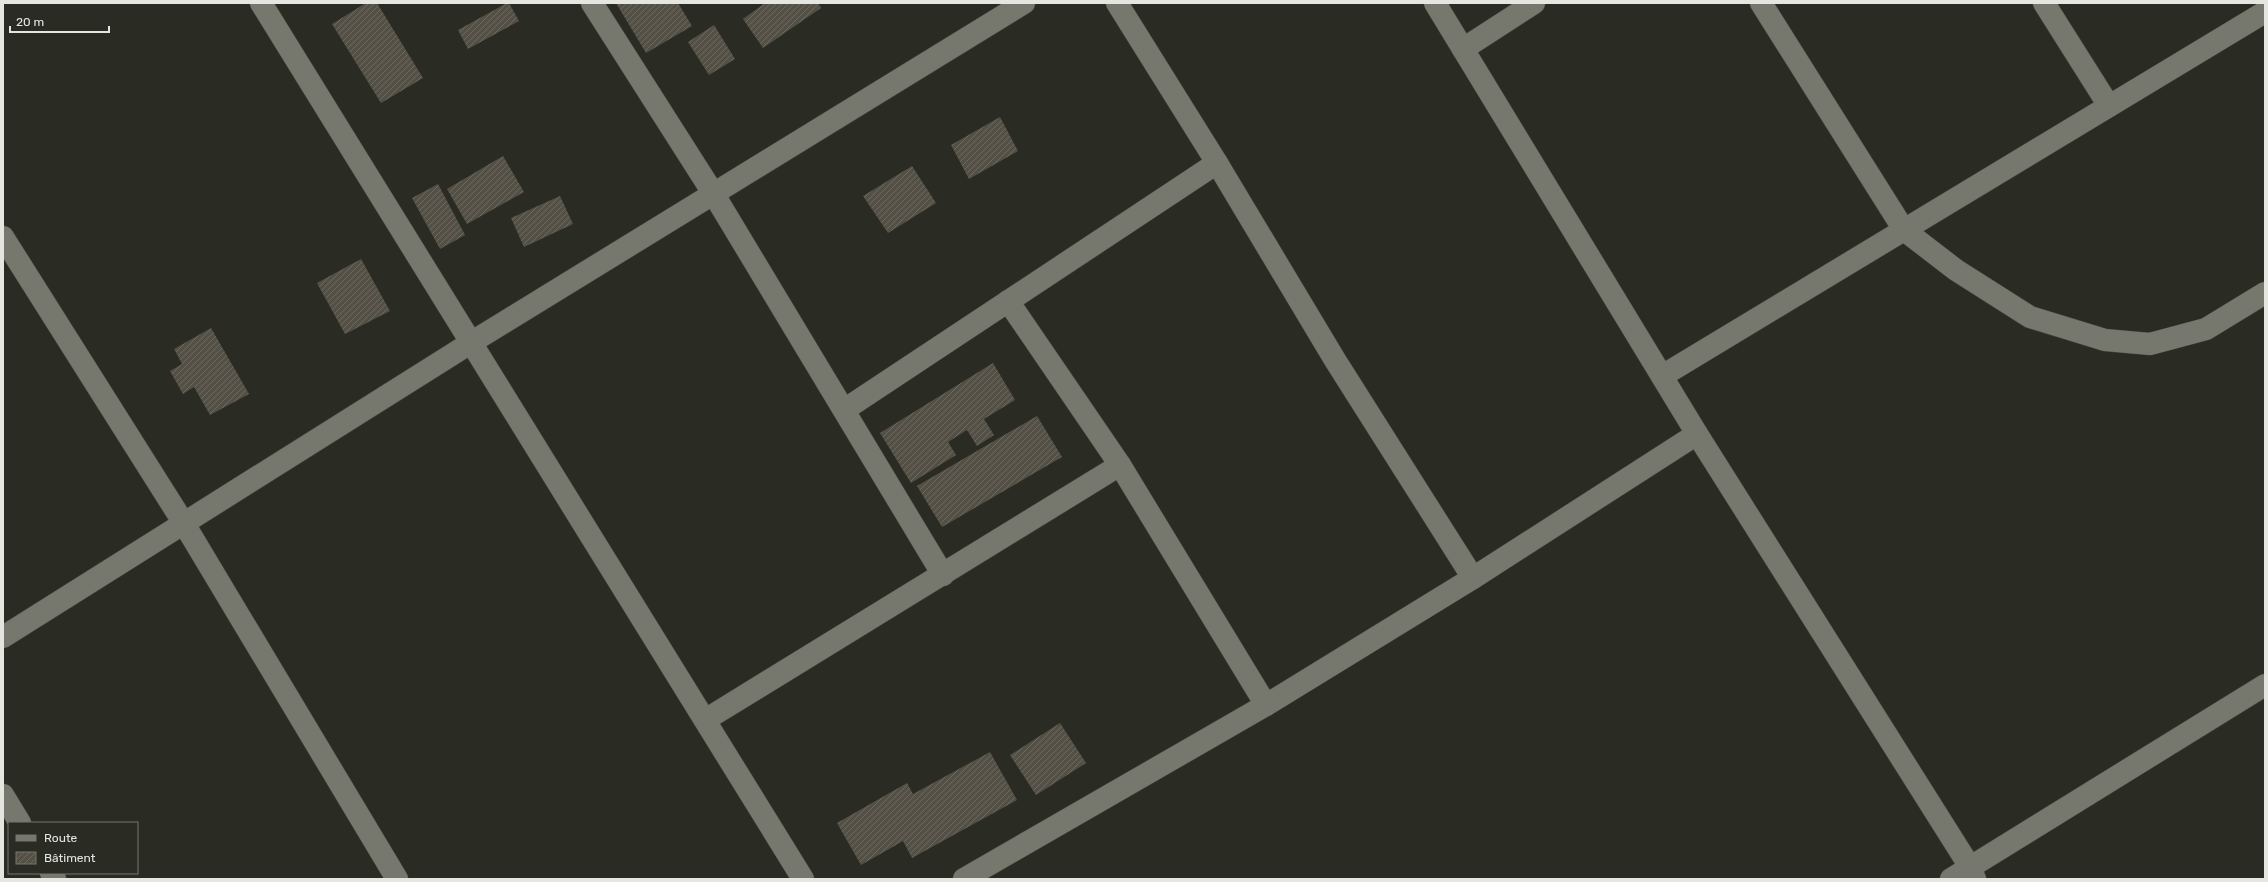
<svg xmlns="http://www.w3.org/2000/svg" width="2268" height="882" font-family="Rubik,sans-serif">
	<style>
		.building { fill: url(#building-hatch) }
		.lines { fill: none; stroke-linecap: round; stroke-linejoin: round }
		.minor-casing { stroke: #45463f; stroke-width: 23 }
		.minor { stroke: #76786d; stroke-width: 22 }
	</style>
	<defs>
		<pattern id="building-hatch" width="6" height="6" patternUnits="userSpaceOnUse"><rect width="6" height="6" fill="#545046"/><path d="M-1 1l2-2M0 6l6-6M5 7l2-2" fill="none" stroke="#6c6960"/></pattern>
	</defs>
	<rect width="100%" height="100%" fill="#2a2c23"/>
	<g class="building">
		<polygon points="366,3 377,3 423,78 381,103 332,24"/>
		<polygon points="507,3 509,3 519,21 468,49 458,30"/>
		<polygon points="616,3 678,3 692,26 646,53"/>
		<polygon points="765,3 818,3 821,8 763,48 743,19"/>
		<polygon points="714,25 735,59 709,75 688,42"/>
		<polygon points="1000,117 1018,151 969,179 951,145"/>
		<polygon points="503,156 524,192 467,224 447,189"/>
		<polygon points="912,166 936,203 888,233 863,196"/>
		<polygon points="438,184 465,235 440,249 412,198"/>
		<polygon points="560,196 573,224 524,247 511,218"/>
		<polygon points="361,259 390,311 345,334 317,283"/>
		<polygon points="211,328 249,394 210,415 194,387 183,394 170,371 182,364 174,349"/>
		<polygon points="993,363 1015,400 984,419 994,435 977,446 967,430 948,442 956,455 911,483 880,433"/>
		<polygon points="1037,416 1062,457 942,527 917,486"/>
		<polygon points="1060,723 1086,763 1036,795 1010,755"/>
		<polygon points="990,752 1017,800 912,858 903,841 861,865 837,823 907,783 913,794"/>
	</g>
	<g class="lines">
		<defs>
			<g id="minor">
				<polyline points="261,3 803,879"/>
				<polyline points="592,3 713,193 943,575"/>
				<polyline points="1117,3 1217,163 1335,360 1473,578"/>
				<polyline points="1435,3 1697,434 1970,867 1975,879"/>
				<polyline points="1761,3 1904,230 1956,270 2030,317 2105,340 2150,344 2206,329 2265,293"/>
				<polyline points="2044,3 2109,106"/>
				<polyline points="1463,49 1534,3"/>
				<polyline points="3,237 183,522 397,879"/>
				<polyline points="1008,301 1120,465 1266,705"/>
				<polyline points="1662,376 2265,12"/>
				<polyline points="844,410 1217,163"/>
				<polyline points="3,637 472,342 1024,3"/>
				<polyline points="705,720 1120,465"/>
				<polyline points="3,795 20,823"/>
				<polyline points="51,873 55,879"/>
				<polyline points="964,879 1266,705 1473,578 1697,434"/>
				<polyline points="1951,879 2265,685"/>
			</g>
		</defs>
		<use href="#minor" class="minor-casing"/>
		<use href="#minor" class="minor"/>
	</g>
	<rect width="2268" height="882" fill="none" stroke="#e5e6e0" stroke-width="8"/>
	<rect x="8" y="822" width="130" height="52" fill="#2a2c23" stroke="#75766f"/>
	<rect x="16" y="835" width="20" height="6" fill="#76786d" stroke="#75766f"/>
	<text x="44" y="842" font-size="12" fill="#e5e6e0">Route</text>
	<rect x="16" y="852" width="20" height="12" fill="url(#building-hatch)" stroke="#75766f"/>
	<text x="44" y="862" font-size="12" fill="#e5e6e0">Bâtiment</text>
	<path d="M10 26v6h99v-6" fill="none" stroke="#e5e6e0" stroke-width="2"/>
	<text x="16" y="26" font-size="12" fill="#e5e6e0" stroke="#2a2c23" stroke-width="3" paint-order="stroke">20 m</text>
</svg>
